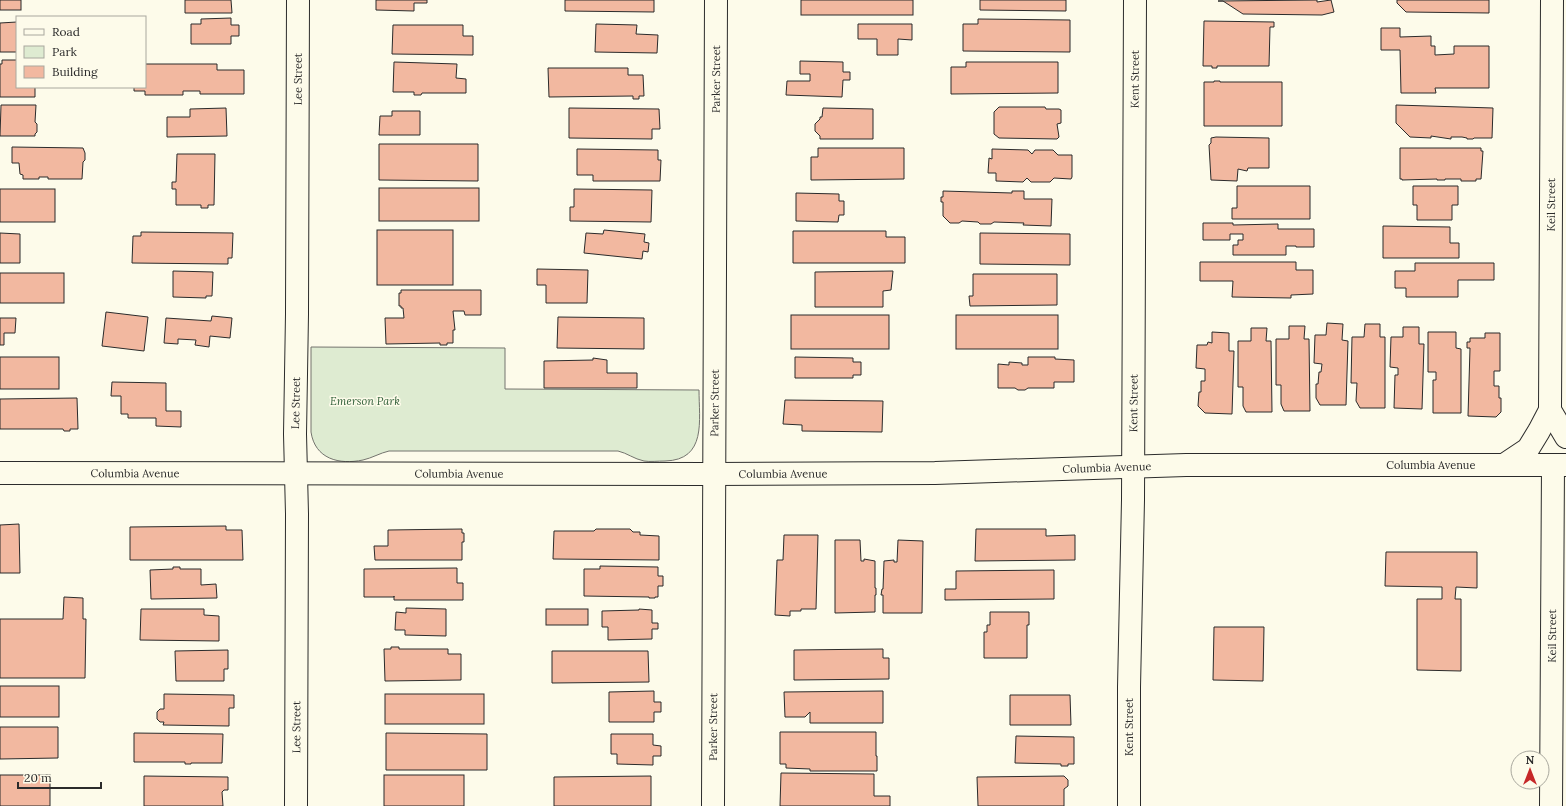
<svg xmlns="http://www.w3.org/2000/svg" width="1566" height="806" font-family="Lora,serif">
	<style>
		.green { fill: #deebd1; stroke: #74746e }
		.building { fill: #f2b8a0; stroke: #2b2b2b }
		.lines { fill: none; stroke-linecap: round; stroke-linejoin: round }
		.minor-casing { stroke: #2b2b2b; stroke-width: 24 }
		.minor { stroke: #fdfbea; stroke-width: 22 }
		.labels { text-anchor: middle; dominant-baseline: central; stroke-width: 3; stroke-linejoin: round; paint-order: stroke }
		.street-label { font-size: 11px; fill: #2b2b2b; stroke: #fdfbea }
		.park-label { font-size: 11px; font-style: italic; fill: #34623c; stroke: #fdfbea }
	</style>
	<rect width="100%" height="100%" fill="#fdfbea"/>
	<path class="green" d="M311 347 505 348V389L699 390C699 420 707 460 665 461 658 461 650 462 644 461 634 459 627 453 618 451H389C380 453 372 458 363 460 339 465 315 459 311 432Z"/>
	<g class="building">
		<rect x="0" y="0" width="21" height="10"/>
		<polygon points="185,0 231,0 232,13 185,13"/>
		<polygon points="376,0 427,0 427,3 414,3 414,11 376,10"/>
		<polygon points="565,0 654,0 654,12 565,11"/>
		<rect x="801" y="0" width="112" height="15"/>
		<polygon points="980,0 1066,0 1066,11 980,10"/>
		<polygon points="1317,0 1317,2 1331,0 1334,12 1322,15 1243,14 1223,1 1218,1"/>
		<polygon points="1397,0 1489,0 1489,13 1406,12 1397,3"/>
		<polygon points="231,18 231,25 239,25 239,36 231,36 231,44 191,44 191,24 201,24 201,19"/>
		<polygon points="978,19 1070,20 1070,52 963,51 963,24 978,24"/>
		<polygon points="1204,21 1274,22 1274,27 1270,27 1269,66 1217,66 1217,68 1212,68 1212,66 1203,66"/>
		<polygon points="17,22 17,52 0,52 0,23"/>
		<polygon points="596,24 637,25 636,34 658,35 657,53 595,52"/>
		<polygon points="858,24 912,24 912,40 898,39 898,55 877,55 877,39 858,39"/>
		<polygon points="393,25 463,25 463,36 473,36 473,55 392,54"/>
		<polygon points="1381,28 1400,28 1400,37 1431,36 1431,46 1435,46 1435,55 1454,54 1454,46 1489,46 1489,88 1435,88 1436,93 1401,93 1400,50 1381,50"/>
		<polygon points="2,60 17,60 17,87 35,87 35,97 0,97 0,64 2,64"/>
		<polygon points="800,61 843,62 843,72 850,72 850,80 843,80 842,97 786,95 787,81 810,81 810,74 800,74"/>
		<polygon points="394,62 457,64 456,78 466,79 466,93 422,93 421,95 414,95 414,92 393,92"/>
		<polygon points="966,62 1058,62 1058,93 951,94 951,67 966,67"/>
		<polygon points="145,64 217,64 217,70 244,70 244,94 200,94 200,91 183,91 183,95 145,95 145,91 134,91 134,87 145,87"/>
		<polygon points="548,68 628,68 628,75 643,75 644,96 639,96 639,99 633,99 633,96 549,97"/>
		<polygon points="1214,81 1220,81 1220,82 1282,82 1282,126 1204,126 1204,82 1214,82"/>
		<polygon points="1,105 36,105 35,122 37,124 37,132 35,134 35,136 0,136"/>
		<polygon points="1396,105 1493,108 1492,138 1474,138 1473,139 1467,139 1467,138 1462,137 1451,137 1451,139 1431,136 1431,138 1410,137 1396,123"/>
		<polygon points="999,107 1045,107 1046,109 1059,109 1061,110 1061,123 1057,124 1059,137 1057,139 999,138 994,134 994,112"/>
		<polygon points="226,108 227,136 167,137 167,117 190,117 190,109"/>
		<polygon points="569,108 659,109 660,129 652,129 652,139 569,138"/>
		<polygon points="823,108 873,109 873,139 820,139 820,136 815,131 815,124 820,119 820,117 822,117"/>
		<polygon points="392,111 420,111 420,135 379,135 380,116 392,116"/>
		<polygon points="1216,137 1269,138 1269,168 1248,168 1247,171 1238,169 1237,181 1211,180 1209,145 1211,143 1211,138"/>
		<polygon points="379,144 478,144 478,181 379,180"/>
		<polygon points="12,147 83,148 85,153 85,160 83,162 82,179 48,179 48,177 39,177 39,179 23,179 23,175 20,174 19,163 12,163"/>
		<polygon points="818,148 904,148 904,179 811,180 811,157 818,157"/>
		<polygon points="1400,148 1481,148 1481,151 1483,151 1481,179 1476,179 1476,181 1461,181 1461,179 1445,179 1445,180 1437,180 1437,179 1402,180 1402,179 1400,179"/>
		<polygon points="577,149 658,150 658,160 661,160 660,181 593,181 593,175 577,175"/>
		<polygon points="992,149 1028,150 1032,154 1035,150 1053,150 1058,155 1072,155 1072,177 1071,179 1054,178 1050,182 1031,182 1027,178 1023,182 996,181 996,173 988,173 989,158 992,159"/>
		<polygon points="177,154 215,154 214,205 208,205 208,208 201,208 201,205 176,205 176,189 172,189 172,182 176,182"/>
		<polygon points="1237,186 1310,186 1310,219 1232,219 1232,208 1237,208"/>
		<polygon points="1413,186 1458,186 1458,205 1452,205 1452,220 1417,220 1417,205 1413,205"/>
		<rect x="379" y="188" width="100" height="33"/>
		<rect x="0" y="189" width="55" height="33"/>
		<polygon points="574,189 652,190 651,222 570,221 570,207 574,207"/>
		<polygon points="943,191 1012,193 1012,191 1024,191 1024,199 1052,199 1051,226 1023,225 1024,223 994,222 991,224 980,224 978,222 962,221 959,223 950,223 943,216 943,202 941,202 941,197 943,197"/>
		<polygon points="796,193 839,194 839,201 844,201 844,215 839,215 838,222 796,221"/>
		<polygon points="1203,223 1233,223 1233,225 1278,224 1278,229 1314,229 1314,247 1296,247 1296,246 1286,246 1286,255 1233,255 1233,245 1238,245 1238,240 1243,240 1243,234 1230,234 1230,240 1203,240"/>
		<polygon points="1383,226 1450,227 1450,243 1459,243 1459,258 1383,258"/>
		<rect x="377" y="230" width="76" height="55"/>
		<polygon points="604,230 645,234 644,242 649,243 648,252 643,251 642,259 584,253 586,233 603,234"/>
		<polygon points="793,231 886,231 886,237 905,237 905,263 793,263"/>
		<polygon points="141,232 233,233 232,258 228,258 228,264 132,263 133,236 141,236"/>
		<polygon points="0,233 20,234 20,263 0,263"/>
		<polygon points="980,233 1070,234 1070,265 980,264"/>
		<polygon points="1200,262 1296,262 1296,270 1313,270 1313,294 1291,295 1291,298 1232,297 1233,281 1200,281"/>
		<polygon points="1415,263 1494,263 1494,280 1458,280 1458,297 1406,297 1406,288 1395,288 1395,271 1415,271"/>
		<polygon points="537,269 588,270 587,303 546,303 546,285 537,285"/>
		<polygon points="173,271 213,272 212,296 206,296 206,298 173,297"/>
		<polygon points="893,271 891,290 883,291 883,307 815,307 815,272"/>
		<rect x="0" y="273" width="64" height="30"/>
		<polygon points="973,274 1057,274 1057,305 970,306 969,296 973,296"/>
		<polygon points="401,290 481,290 481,315 465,315 464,311 453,311 455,330 453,330 453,343 447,343 447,345 440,345 440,343 386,344 385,318 404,318 403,308 401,308 401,306 399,306 399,293 401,293"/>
		<polygon points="106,312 148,317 144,351 102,346"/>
		<rect x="791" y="315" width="98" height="34"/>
		<rect x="956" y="315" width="102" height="34"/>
		<polygon points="212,316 232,318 230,338 210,336 209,347 195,345 196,340 178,339 178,344 164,343 166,318 211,321"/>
		<polygon points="558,317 644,318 644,349 557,348"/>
		<polygon points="0,318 16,318 15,333 4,333 4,345 0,345"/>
		<polygon points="1327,323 1343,324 1342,340 1348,341 1346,405 1320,405 1316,398 1316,384 1318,384 1319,372 1321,372 1322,364 1314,363 1315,335 1326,335"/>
		<polygon points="1365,324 1380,324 1380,337 1385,337 1385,408 1360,408 1356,401 1357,383 1351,383 1352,337 1364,337"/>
		<polygon points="1289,326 1305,326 1304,339 1309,339 1310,411 1284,411 1281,404 1281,385 1276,385 1276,339 1289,339"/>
		<polygon points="1403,327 1419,327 1419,344 1424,344 1422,409 1394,408 1395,375 1398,375 1398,368 1390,367 1391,337 1403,337"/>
		<polygon points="1251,328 1267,328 1266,341 1271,341 1272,412 1246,412 1243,406 1243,387 1238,387 1238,341 1251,341"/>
		<polygon points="1212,332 1229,333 1229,351 1234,351 1232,414 1205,413 1198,406 1199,392 1201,392 1201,381 1205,381 1205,369 1196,368 1197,345 1207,345 1208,342 1212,343"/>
		<polygon points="1428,332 1456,332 1456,348 1461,349 1461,413 1433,413 1433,380 1436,380 1436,372 1428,372"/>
		<polygon points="1485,333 1500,333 1500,371 1494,371 1494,386 1499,386 1499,398 1501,398 1501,412 1496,417 1468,416 1470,348 1467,348 1467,342 1470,342 1470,338 1485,338"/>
		<rect x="0" y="357" width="59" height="32"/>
		<polygon points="795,357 853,358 853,362 861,362 861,375 853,375 853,378 795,378"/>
		<polygon points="1028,357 1055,357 1055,359 1074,360 1074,382 1054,382 1054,388 1028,388 1025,390 1018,390 1015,388 998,388 998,364 1009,365 1009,362 1022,363 1022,365 1028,365"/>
		<polygon points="593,358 607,360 607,373 637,373 637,388 544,388 544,361 593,360"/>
		<polygon points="112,382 166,383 166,411 181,411 181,427 156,426 156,418 128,418 128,414 121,414 121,396 111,396"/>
		<polygon points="77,398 78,429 70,429 70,431 64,431 63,429 0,429 0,399"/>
		<polygon points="785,400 883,401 882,432 802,431 802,425 783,424"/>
		<polygon points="19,524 20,573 0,573 0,525"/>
		<polygon points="226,526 226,530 242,530 243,560 130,560 130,527"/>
		<polygon points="462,529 462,533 464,533 464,542 462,542 462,560 375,560 374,546 388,546 388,530"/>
		<polygon points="596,529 630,529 633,532 640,532 640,535 659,536 659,560 553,559 554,531 594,531"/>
		<polygon points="976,529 1046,529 1046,536 1075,535 1075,560 975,561"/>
		<polygon points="784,535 818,535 816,609 801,609 801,611 790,611 790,616 775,615 777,560 783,560"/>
		<polygon points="835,540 860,540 861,561 864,561 864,559 875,561 875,588 876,588 876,595 875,595 875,612 835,613"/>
		<polygon points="898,540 923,541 922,613 883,613 883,595 881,595 882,589 883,589 884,561 894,560 894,562 897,562"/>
		<polygon points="1386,552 1477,552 1477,588 1456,587 1455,599 1461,599 1461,671 1417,670 1417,599 1442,599 1442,587 1385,586"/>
		<polygon points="600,566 658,567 658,576 663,576 663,586 658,586 658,597 655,597 655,598 649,598 649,597 584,596 584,569 600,569"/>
		<polygon points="173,567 180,567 180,569 201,569 201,585 216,584 217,598 151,599 150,570 173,569"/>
		<polygon points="457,568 457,583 463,583 463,600 394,600 394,596 394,597 364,597 364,569"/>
		<polygon points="1054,570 1054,599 945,600 945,589 956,589 956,571"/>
		<polygon points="64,597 83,598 83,619 86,619 85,678 0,678 0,619 63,619"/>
		<polygon points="406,608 446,609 446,636 405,635 405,630 395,630 396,612 406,613"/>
		<polygon points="141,609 204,609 204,615 219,616 219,641 140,640"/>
		<rect x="546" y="609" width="42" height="16"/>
		<polygon points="639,609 652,610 652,623 658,623 658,629 652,629 652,639 608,640 608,627 602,627 602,611 639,610"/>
		<polygon points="990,612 1029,612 1029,625 1027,625 1027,658 984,658 984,632 987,632 987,625 990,625"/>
		<polygon points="1214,627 1264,627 1263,681 1213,680"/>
		<polygon points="391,647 399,647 399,649 448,649 448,654 461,654 461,680 385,681 384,649 391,649"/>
		<polygon points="883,649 883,658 889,658 889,679 794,680 794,650"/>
		<polygon points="228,650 228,669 224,669 224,681 176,681 175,651"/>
		<polygon points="552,651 648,651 649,682 552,683"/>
		<rect x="0" y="686" width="59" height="31"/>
		<polygon points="654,691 654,702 661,702 661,712 654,712 654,722 609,722 609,692"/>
		<polygon points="883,691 883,723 810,723 810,712 805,717 785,717 784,692"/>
		<polygon points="164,694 234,695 234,708 229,708 229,726 163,725 164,722 160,722 157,719 157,712 160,709 164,709"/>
		<rect x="385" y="694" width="99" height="30"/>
		<polygon points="1010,695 1070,695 1071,725 1010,725"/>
		<polygon points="0,727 58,727 58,758 0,759"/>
		<polygon points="780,732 876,732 876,756 877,756 877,771 810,771 810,769 786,768 786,764 780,764"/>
		<polygon points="134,733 223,734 222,763 191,763 191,764 185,764 185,762 134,762"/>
		<polygon points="386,733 487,734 487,770 386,770"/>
		<polygon points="611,734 653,734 653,745 661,746 661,756 653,756 653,765 617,764 617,754 611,754"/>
		<polygon points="1016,736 1074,737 1074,764 1068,764 1068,766 1061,766 1061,764 1015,763"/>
		<polygon points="781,773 874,774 874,796 890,796 890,806 780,806"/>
		<rect x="0" y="775" width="50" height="31"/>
		<rect x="384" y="775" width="80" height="31"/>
		<polygon points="144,776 228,777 228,790 224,790 222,792 223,806 144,806"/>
		<polygon points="651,776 651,806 554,806 554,777"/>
		<polygon points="1064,776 1068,780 1068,786 1064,789 1064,806 978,806 977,777"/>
	</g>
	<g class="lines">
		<defs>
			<g id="minor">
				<polyline points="1550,410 1566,437"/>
				<path id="s1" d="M1504 465 1528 449 1539 431 1550 410 1552 0"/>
				<path id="s2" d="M0 473 713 474 935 473 1186 465H1566"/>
				<path id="s3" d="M296 806 297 514 295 434 297 314 298 0"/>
				<path id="s4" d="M713 806C713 537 716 269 716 0"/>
				<path id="s5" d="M1129 806V687L1133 500 1135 0"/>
				<path id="s6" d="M1551 806 1553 465"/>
			</g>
		</defs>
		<use href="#minor" class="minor-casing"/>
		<use href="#minor" class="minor"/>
	</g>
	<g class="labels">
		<g class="street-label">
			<text stroke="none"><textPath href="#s3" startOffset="727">Lee Street</textPath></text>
			<text stroke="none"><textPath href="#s4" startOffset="727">Parker Street</textPath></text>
			<text stroke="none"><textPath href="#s5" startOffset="727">Kent Street</textPath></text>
			<text stroke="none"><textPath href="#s1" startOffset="279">Keil Street</textPath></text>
			<text stroke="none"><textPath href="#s3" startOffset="403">Lee Street</textPath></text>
			<text stroke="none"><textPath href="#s4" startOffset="403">Parker Street</textPath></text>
			<text stroke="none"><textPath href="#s5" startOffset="403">Kent Street</textPath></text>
			<text stroke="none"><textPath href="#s2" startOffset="1431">Columbia Avenue</textPath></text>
			<text stroke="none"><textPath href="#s2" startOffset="1107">Columbia Avenue</textPath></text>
			<text stroke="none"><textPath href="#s2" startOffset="135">Columbia Avenue</textPath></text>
			<text stroke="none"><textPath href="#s2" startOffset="459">Columbia Avenue</textPath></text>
			<text stroke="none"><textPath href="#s2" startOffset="783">Columbia Avenue</textPath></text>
			<text stroke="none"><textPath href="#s6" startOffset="170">Keil Street</textPath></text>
			<text stroke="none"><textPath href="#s3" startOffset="79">Lee Street</textPath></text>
			<text stroke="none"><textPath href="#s4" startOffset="79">Parker Street</textPath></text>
			<text transform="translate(1129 727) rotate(-90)">Kent Street</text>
		</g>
		<g class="park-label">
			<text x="365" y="401">Emerson Park</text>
		</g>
	</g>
	<rect x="16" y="16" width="130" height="72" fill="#fdfbea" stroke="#a9a89e"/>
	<rect x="24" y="29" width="20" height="6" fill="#fdfbea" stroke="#a9a89e"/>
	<text x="52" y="36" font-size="12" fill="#2b2b2b">Road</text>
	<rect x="24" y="46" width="20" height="12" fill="#deebd1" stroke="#a9a89e"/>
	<text x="52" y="56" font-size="12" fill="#2b2b2b">Park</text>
	<rect x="24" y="66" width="20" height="12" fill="#f2b8a0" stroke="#a9a89e"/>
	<text x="52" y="76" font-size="12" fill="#2b2b2b">Building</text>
	<g transform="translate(1530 770)"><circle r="19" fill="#fdfbea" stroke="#a9a89e"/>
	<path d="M0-3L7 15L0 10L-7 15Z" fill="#c62828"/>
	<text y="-6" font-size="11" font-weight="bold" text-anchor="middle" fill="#2b2b2b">N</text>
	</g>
	<path d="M18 782v6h83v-6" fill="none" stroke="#2b2b2b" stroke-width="2"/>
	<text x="24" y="782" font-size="12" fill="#2b2b2b" stroke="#fdfbea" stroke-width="3" paint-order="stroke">20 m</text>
</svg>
